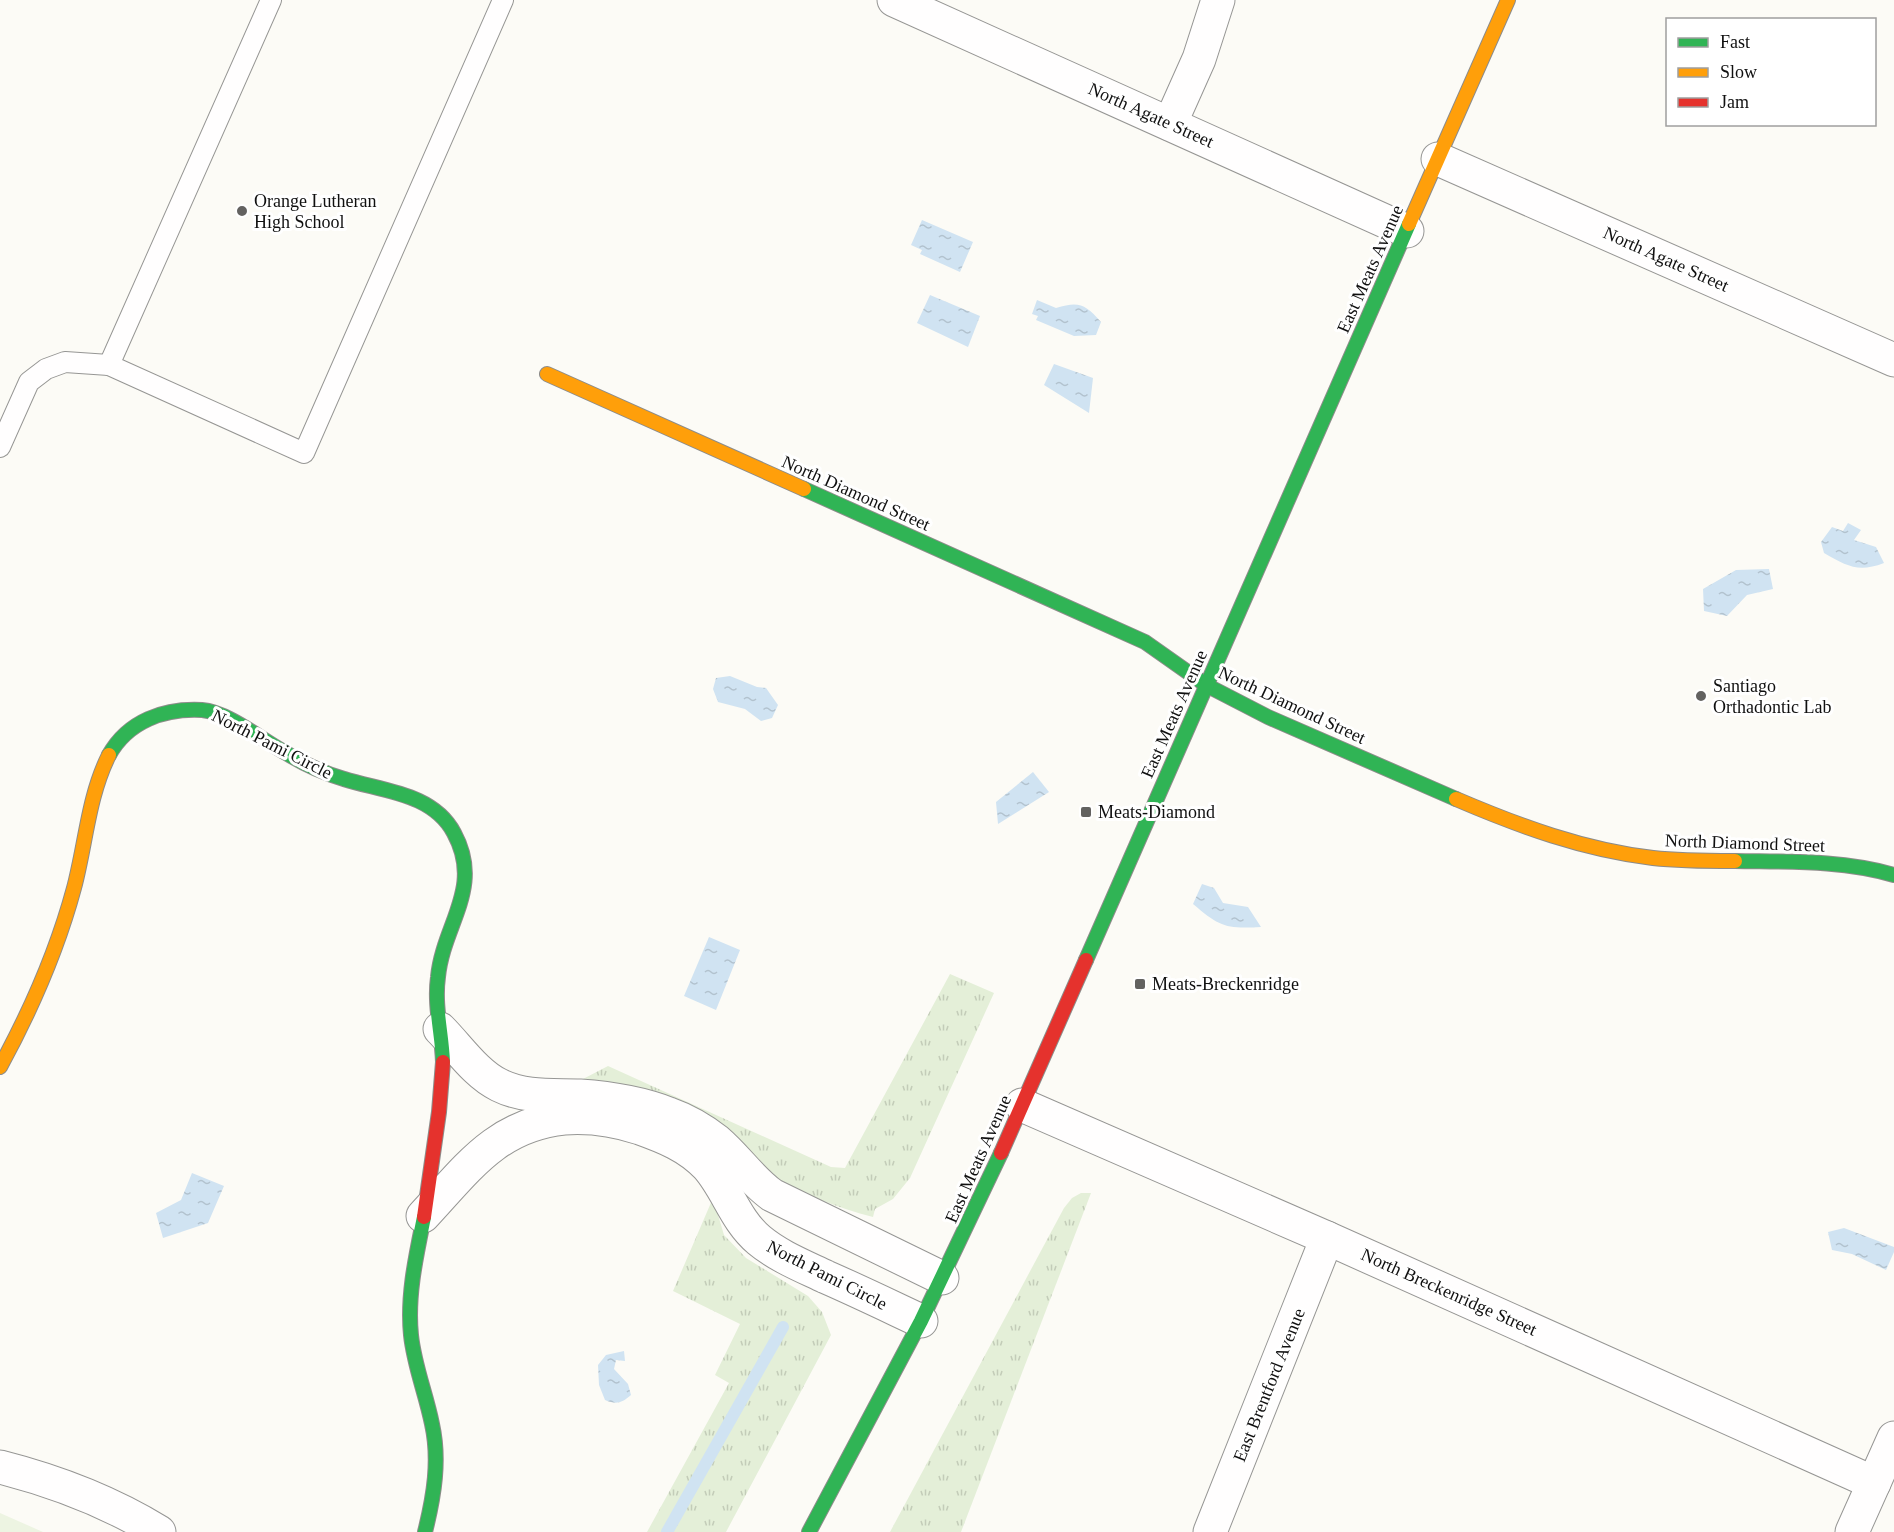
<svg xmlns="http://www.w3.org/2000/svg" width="1894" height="1532" font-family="Georgia,serif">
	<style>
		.grass { fill: url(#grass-tufts) }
		.pitch { fill: #edf4e2 }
		.water { fill: url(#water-ripples) }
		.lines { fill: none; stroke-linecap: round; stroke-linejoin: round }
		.stream { stroke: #d0e3f2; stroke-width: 12 }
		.lane-casing { stroke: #969694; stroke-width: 22 }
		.street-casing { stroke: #969694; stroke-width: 35 }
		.fast-casing { stroke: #8d8c8a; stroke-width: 16 }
		.slow-casing { stroke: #8d8c8a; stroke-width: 16 }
		.jam-casing { stroke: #8d8c8a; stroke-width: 16 }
		.lane { stroke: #fffefe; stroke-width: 20 }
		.street { stroke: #fffefe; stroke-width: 33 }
		.fast { stroke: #30b455; stroke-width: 14 }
		.slow { stroke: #ff9f0a; stroke-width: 14 }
		.jam { stroke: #e5322d; stroke-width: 14 }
		.poi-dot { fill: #636260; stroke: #fff; stroke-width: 2 }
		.labels { text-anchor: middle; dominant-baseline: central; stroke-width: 6; stroke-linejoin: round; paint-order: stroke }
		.street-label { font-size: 18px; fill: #101010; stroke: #fff }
		.poi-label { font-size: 18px; fill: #101010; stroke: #fff; text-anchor: start }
	</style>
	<defs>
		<pattern id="grass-tufts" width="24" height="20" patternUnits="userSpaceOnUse" patternTransform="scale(1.5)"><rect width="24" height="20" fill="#e4efd8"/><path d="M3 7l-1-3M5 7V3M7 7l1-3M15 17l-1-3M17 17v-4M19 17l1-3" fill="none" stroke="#c3ccb8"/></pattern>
		<pattern id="water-ripples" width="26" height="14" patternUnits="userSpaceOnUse" patternTransform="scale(1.5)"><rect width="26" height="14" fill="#d0e3f2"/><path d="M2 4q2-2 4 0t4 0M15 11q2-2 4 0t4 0" fill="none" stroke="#b2c2ce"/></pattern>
	</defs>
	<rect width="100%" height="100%" fill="#fcfbf6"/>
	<g class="grass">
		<path d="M950 974 994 993 910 1178 893 1199 875 1209 873 1217C838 1208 806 1195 775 1177L586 1086 583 1079 608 1066 831 1167 845 1168Z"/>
		<polygon points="1081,1193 1091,1193 961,1532 890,1532 1064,1208 1072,1198"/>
		<polygon points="713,1198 724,1235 746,1258 808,1296 822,1312 831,1335 726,1532 647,1532 729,1383 715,1375 740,1324 673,1291"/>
	</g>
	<polygon class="pitch" points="0,1513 43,1532 0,1532"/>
	<g class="water">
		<polygon points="922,220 973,242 960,272 920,254 922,250 911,245"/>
		<polygon points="930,295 980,316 968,347 917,323"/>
		<path d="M1037 300 1056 308C1079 301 1085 304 1101 322L1096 335 1074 336 1036 320 1038 316 1032 314Z"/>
		<polygon points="1054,364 1093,378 1089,413 1044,385"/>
		<path d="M1848 523 1861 530 1854 540 1876 547 1884 563C1858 573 1847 566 1824 553L1821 542 1832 527 1843 531Z"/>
		<polygon points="1769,569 1773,589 1747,595 1727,616 1704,611 1703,589 1736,570"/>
		<polygon points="730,676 757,687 766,688 778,705 772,718 761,721 745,709 718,702 713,689 716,678"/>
		<polygon points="1033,772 1049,792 998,824 996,802"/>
		<path d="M1202 884 1214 888 1223 903 1248 907 1261 927C1226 929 1220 927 1193 904Z"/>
		<polygon points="709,937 740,950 716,1010 684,996"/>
		<polygon points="192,1173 224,1186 208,1223 163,1238 156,1213 181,1200"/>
		<polygon points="1844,1228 1894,1247 1894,1252 1886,1270 1852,1254 1832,1250 1828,1232"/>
		<path d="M624 1351 625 1361 616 1360 614 1369 628 1384 631 1395C622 1403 616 1405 605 1400L599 1385 598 1365 606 1355Z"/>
	</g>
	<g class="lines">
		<polyline class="stream" points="667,1532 783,1327"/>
		<defs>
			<g id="lane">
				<polyline points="109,365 271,0"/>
				<polyline points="0,447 29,382 46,369 65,362 109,365 304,453 503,0"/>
			</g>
			<g id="street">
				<polyline points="894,0 1407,231"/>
				<polyline points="1170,124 1199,59 1218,0"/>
				<polyline points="1438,159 1894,360"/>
				<path d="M440 1029C458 1047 476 1074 499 1085 525 1098 552 1095 580 1096 610 1098 641 1103 669 1114 686 1120 703 1130 717 1141 737 1158 751 1180 772 1195L942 1278"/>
				<polyline points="1022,1105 1327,1238 1874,1483"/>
				<path d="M423 1216C467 1169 496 1125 564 1118 591 1116 616 1120 640 1128 665 1137 688 1146 707 1166 727 1188 735 1220 759 1240 778 1256 803 1266 826 1277 858 1291 889 1306 921 1321"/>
				<path d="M0 1467C55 1481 110 1502 159 1532"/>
				<polyline points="1210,1532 1327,1238"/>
				<polyline points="1852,1532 1894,1438"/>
			</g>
			<g id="fast">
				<polyline points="804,489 1145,642 1206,685 1268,717 1456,799"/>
				<path d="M109 755C128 721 164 708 202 710 228 712 262 740 286 753 304 764 323 773 344 779 382 791 433 793 454 833 484 888 443 924 438 977 434 1006 442 1033 443 1062"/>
				<path d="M1735 861C1789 862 1842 860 1894 875"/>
				<polyline points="1086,960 1409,224"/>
				<path d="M424 1217C416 1256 407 1296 411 1335 414 1365 426 1394 432 1424 440 1460 434 1496 425 1532"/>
				<polyline points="809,1532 921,1321 1001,1153"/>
			</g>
			<g id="slow">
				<polyline points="1409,224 1508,0"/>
				<polyline points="547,374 804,489"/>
				<path d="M1456 799C1519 826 1584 850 1653 858 1680 861 1708 861 1735 861"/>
				<path d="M0 1067C31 1010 57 951 74 888 86 843 88 797 109 755"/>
			</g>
			<g id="jam">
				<polyline points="1001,1153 1086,960"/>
				<polyline points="424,1217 439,1112 443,1062"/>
			</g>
		</defs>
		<use href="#lane" class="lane-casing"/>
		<use href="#street" class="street-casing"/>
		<use href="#fast" class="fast-casing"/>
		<use href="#slow" class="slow-casing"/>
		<use href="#jam" class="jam-casing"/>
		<use href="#lane" class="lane"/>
		<use href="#street" class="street"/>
		<use href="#fast" class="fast"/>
		<use href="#slow" class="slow"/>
		<use href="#jam" class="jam"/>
	</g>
	<g class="poi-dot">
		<circle cx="242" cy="211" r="6"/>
		<circle cx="1701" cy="696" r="6"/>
		<rect x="1080" y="806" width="12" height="12" rx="3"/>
		<rect x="1134" y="978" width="12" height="12" rx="3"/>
	</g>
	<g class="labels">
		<g class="street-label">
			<text transform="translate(1151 115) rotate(24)">North Agate Street</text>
			<text transform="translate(1666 259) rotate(24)">North Agate Street</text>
			<text transform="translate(1370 269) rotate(-66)">East Meats Avenue</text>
			<text transform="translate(856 493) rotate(24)">North Diamond Street</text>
			<text transform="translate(1292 705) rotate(25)">North Diamond Street</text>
			<text transform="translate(1174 714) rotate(-66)">East Meats Avenue</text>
			<text transform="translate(272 744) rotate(27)">North Pami Circle</text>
			<text transform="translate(1745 843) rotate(2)">North Diamond Street</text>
			<text transform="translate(978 1159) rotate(-66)">East Meats Avenue</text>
			<text transform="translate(827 1275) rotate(27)">North Pami Circle</text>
			<text transform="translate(1449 1292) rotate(24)">North Breckenridge Street</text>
			<text transform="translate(1269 1385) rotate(-68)">East Brentford Avenue</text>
		</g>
		<g class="poi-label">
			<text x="254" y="201">Orange Lutheran<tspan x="254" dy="21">High School</tspan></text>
			<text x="1713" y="686">Santiago<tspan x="1713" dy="21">Orthadontic Lab</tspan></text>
			<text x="1098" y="812">Meats-Diamond</text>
			<text x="1152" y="984">Meats-Breckenridge</text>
		</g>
	</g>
	<rect x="1666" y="18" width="210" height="108" fill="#ffffff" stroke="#9f9f9f" stroke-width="1.5"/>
	<rect x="1678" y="38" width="30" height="9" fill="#30b455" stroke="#9f9f9f" stroke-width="1.5"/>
	<text x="1720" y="48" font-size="18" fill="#101010">Fast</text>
	<rect x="1678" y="68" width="30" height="9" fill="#ff9f0a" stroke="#9f9f9f" stroke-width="1.5"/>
	<text x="1720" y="78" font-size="18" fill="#101010">Slow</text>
	<rect x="1678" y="98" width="30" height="9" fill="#e5322d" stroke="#9f9f9f" stroke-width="1.5"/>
	<text x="1720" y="108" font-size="18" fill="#101010">Jam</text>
</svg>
